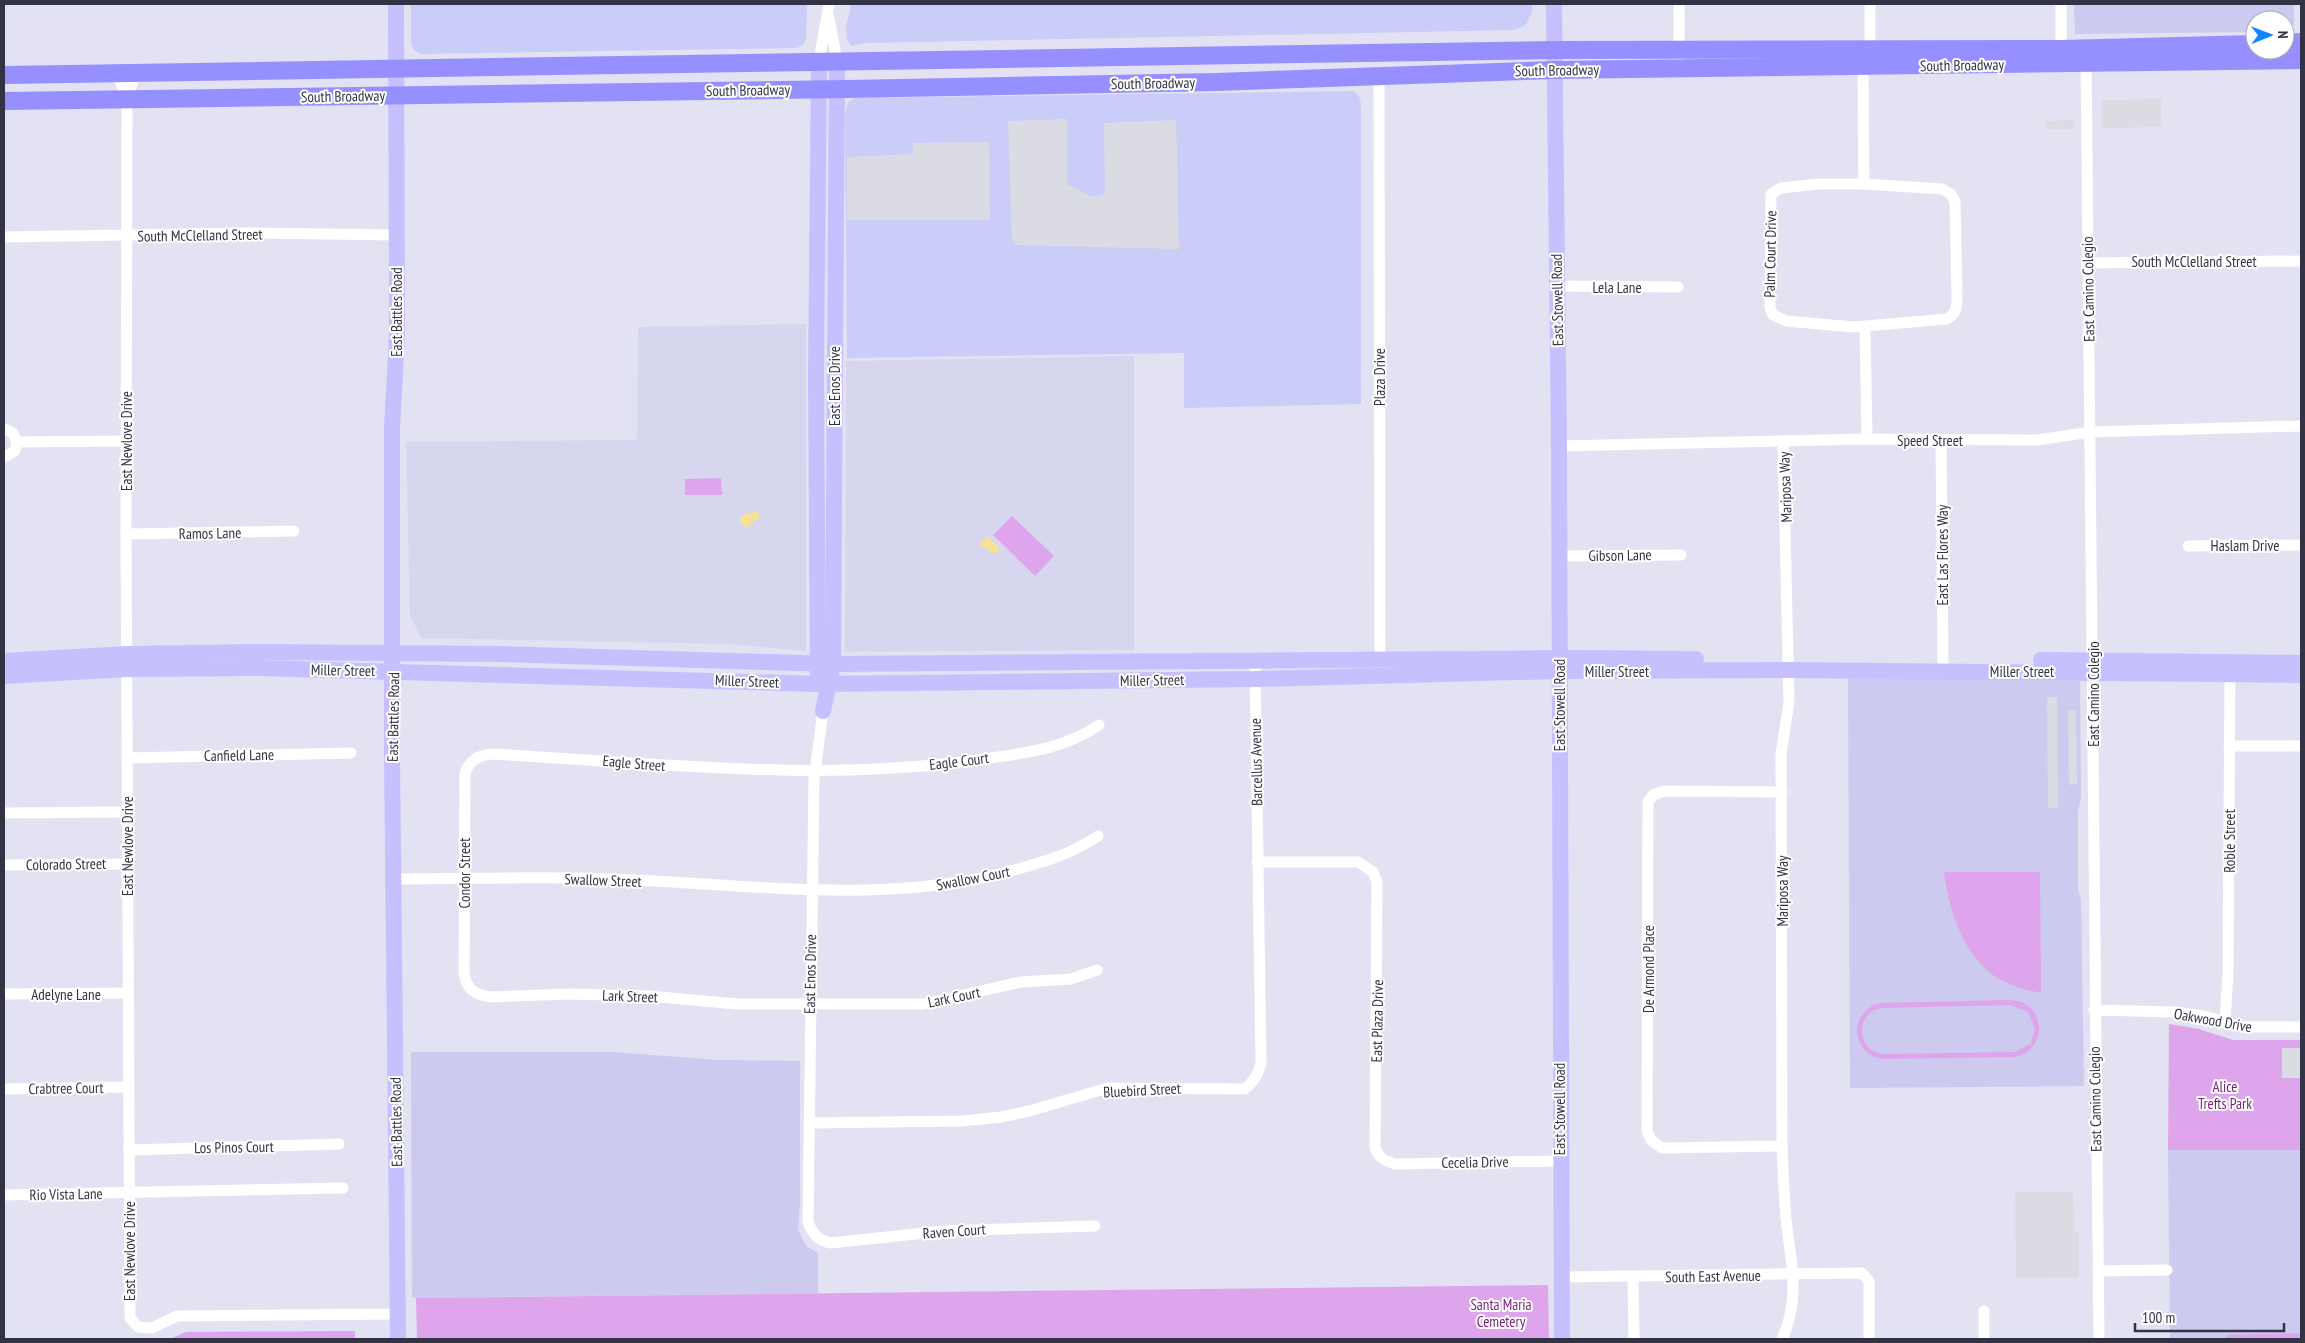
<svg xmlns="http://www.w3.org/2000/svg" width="2305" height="1343" font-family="'PT Sans Narrow',sans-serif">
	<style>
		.residential { fill: #d7d6ef }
		.commercial { fill: #c9cdf8 }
		.education { fill: #cccaee }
		.green { fill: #dea5ed; fill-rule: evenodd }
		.parking { fill: #dbdce3 }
		.water { fill: #f8e096 }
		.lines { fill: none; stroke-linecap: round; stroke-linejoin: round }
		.street { stroke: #fff; stroke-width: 11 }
		.secondary { stroke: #c6c0ff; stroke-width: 16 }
		.primary { stroke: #968fff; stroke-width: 18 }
		.labels { text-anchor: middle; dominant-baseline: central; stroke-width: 4; stroke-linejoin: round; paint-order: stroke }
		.street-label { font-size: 15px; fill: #323345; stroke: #fff }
		.park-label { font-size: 15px; fill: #791f7c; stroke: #fff }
	</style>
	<rect width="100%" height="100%" fill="#e2e2f3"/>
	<g class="residential">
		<polygon points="806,324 806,651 730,644 421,638 410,615 406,442 637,440 638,327"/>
		<polygon points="1134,356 1134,650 845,652 846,361"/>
	</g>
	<g class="commercial">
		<polygon points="411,4 807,4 806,38 803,45 796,48 421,54 414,50 411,43"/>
		<polygon points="851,4 1532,4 1532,12 1526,25 1513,30 865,43 852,46 847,40 846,28"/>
		<polygon points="1354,91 1359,96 1361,104 1361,404 1184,408 1184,353 847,358 845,113 849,101 856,98"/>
	</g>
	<g class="education">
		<polygon points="2074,4 2294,4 2294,24 2285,32 2285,20 2255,20 2255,32 2075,34"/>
		<polygon points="1848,678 2077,678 2080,682 2081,798 2078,811 2078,889 2081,899 2084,1086 1850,1088"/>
		<polygon points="411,1052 612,1052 718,1060 800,1061 800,1204 798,1229 806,1246 818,1253 818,1293 412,1298"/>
		<polygon points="2168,1150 2301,1150 2301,1339 2170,1339"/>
	</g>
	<g class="green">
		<polygon points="721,478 722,495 685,495 685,479"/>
		<polygon points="1012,516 1054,556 1035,576 993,535"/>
		<path d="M1944 872H2040L2041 993C2028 990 2013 987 2001 980 1964 960 1949 911 1944 872Z"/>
		<path d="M2011 1000C2046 1002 2049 1049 2016 1057L1880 1059C1850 1051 1849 1011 1880 1003ZM2011 1005 2028 1012 2035 1029 2031 1043 2015 1052 1881 1054C1856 1048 1855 1014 1881 1008Z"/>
		<polygon points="2169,1024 2199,1029 2233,1040 2301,1040 2301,1150 2168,1150"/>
		<polygon points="1548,1285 1549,1339 417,1339 416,1298"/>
		<polygon points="355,1331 355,1339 170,1339 186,1332"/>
		<polygon points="2301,1333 2301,1339 2226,1339 2227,1335"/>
	</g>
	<g class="parking">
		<polygon points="2161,99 2161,127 2102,128 2102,100"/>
		<polygon points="1067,119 1067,184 1092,197 1105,194 1104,123 1176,120 1179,249 1016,245 1012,239 1008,121"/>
		<polygon points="2074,120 2074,129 2046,129 2046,121"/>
		<polygon points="989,142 990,220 847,220 847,157 913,154 913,143"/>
		<polygon points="2047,697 2057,697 2058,808 2048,808"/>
		<polygon points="2068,710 2076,710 2077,784 2069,785"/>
		<rect x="2282" y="1048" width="19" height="30"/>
		<polygon points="2015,1192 2073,1192 2074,1231 2079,1232 2079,1277 2016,1278"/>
	</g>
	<g class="water">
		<polygon points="756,510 761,516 746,528 739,520 744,514 751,514"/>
		<polygon points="987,536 1000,549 994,554 979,544"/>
	</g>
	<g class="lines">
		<g class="street">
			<polyline points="1679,4 1679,57"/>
			<polyline points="2061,4 2061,55"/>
			<polyline points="829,18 837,61"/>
			<polyline points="2086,57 2099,1339"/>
			<polyline points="819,61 829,4"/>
			<polyline points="136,73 127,98 126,534 130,1318 138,1327 152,1328 177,1316 398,1314"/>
			<polyline points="117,74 127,98"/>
			<polyline points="1379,76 1380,667"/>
			<path d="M1818 184H1864L1942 189 1951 194 1955 202 1957 295C1957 307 1957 313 1947 319L1854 327 1786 321 1773 315 1770 308 1771 194 1781 188Z"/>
			<polyline points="1864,184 1863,67 1870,51 1870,4"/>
			<polyline points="4,237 249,233 396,235"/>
			<polyline points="2087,263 2301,261"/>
			<polyline points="1557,286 1678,287"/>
			<polyline points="1865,327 1867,439"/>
			<polyline points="4,429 13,433 17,442 15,451 4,457"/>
			<polyline points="1941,440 1943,670"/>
			<polyline points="17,442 126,441"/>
			<polyline points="1559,446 1867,439 2037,440 2091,432 2301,426"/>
			<polyline points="126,534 294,531"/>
			<polyline points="2188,546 2301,545"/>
			<polyline points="1559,556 1681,555"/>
			<path d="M823 711 814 779 808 1222C812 1233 818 1241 831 1243L943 1231 1095 1226"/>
			<polyline points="2229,746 2301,746"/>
			<polyline points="127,758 351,753"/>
			<polyline points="1782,792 1664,791 1653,795 1648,802 1647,1131 1651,1140 1662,1148 1782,1146"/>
			<polyline points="4,813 127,812"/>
			<path d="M1257 862H1358L1373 872 1377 882 1375 1148C1379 1158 1385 1161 1395 1164L1559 1161"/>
			<polyline points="4,865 127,864"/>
			<path d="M394 879C465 879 537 876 609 879 744 883 886 907 1018 869 1047 861 1073 853 1098 836"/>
			<path d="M1097 970 1071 979 1021 982 924 1004H737L649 996 568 994 490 997C474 994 467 990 464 973L465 774C469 760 478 756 491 754 656 763 820 783 984 759 1025 753 1064 749 1099 725"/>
			<polyline points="4,994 128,993"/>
			<polyline points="2094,1010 2174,1012 2204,1016 2243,1027 2301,1027"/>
			<polyline points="2225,1021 2228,974 2230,668"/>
			<polyline points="4,1089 128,1087"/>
			<path d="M810 1123 962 1121 1001 1117 1029 1111 1108 1088 1245 1089C1254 1081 1258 1075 1261 1063L1255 661"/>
			<polyline points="129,1150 339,1144"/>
			<polyline points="4,1195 343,1188"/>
			<polyline points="2098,1271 2167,1270"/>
			<polyline points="1562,1277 1862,1273 1869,1281 1869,1339"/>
			<polyline points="1633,1277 1634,1339"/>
			<polyline points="1984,1311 1984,1339"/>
			<path d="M1782 1339C1801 1296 1791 1264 1786 1219 1784 1195 1783 1170 1782 1146L1781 754 1789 702 1783 441"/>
		</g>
		<g class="secondary">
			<polyline points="396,4 397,336 392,428 392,755 398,1339"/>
			<polyline points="1554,4 1559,446 1562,1339"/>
			<polyline points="2041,660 2301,663"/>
			<polyline points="4,661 127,654 261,652 499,654 833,664 1576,658 1696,659"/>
			<polyline points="818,674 816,377 819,61"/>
			<polyline points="4,676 127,669 258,668 819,684 1256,679 1559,671 1789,670 2301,675"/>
			<polyline points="823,711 833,664 837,61"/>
		</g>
		<g class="primary">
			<polyline points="2285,43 2301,42"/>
			<polyline points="4,75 1554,50 2061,49 2255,44"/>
			<polyline points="4,101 848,89 1216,82 1554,70 2301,60"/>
		</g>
	</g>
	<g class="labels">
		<g class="street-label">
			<text transform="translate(1962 65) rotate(-1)">South Broadway</text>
			<text transform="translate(1557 70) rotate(-1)">South Broadway</text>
			<text transform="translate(1153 83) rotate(-1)">South Broadway</text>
			<text transform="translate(748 90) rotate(-1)">South Broadway</text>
			<text transform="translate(343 96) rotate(-1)">South Broadway</text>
			<text transform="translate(200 235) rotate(-1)">South McClelland Street</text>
			<text transform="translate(1770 254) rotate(-89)">Palm Court Drive</text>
			<text x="2194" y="261">South McClelland Street</text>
			<text x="1617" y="287">Lela Lane</text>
			<text transform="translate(2088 289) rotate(-91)">East Camino Colegio</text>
			<text transform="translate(1557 300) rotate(-91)">East Stowell Road</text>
			<text transform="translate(396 312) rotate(-90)">East Battles Road</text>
			<text transform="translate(1379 377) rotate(-90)">Plaza Drive</text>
			<text transform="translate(834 386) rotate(-90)">East Enos Drive</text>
			<text x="1930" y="440">Speed Street</text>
			<text transform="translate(126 441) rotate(-90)">East Newlove Drive</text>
			<text transform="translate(1785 487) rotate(-92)">Mariposa Way</text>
			<text transform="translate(210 533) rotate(-1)">Ramos Lane</text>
			<text x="2245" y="545">Haslam Drive</text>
			<text transform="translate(1620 555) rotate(-1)">Gibson Lane</text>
			<text transform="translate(1942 555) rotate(-90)">East Las Flores Way</text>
			<text transform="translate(343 670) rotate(1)">Miller Street</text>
			<text x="1617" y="671">Miller Street</text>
			<text x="2022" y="671">Miller Street</text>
			<text transform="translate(1152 680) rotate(-1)">Miller Street</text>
			<text transform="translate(747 681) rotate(2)">Miller Street</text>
			<text transform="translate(2093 694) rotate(-90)">East Camino Colegio</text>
			<text transform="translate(1559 705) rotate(-90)">East Stowell Road</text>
			<text transform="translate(393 717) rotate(-89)">East Battles Road</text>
			<text transform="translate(239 755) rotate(-1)">Canfield Lane</text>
			<text transform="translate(959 761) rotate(-7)">Eagle Court</text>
			<text transform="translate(1256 762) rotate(-91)">Barcellus Avenue</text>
			<text transform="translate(634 763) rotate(5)">Eagle Street</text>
			<text transform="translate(2229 841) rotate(-90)">Roble Street</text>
			<text transform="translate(127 846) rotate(-90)">East Newlove Drive</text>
			<text transform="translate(66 864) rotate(-1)">Colorado Street</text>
			<text transform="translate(464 873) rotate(-90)">Condor Street</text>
			<text transform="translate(973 878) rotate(-11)">Swallow Court</text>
			<text transform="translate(603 880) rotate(2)">Swallow Street</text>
			<text transform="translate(1782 891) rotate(-90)">Mariposa Way</text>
			<text transform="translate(1648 969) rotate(-90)">De Armond Place</text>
			<text transform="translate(810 974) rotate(-89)">East Enos Drive</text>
			<text x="66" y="994">Adelyne Lane</text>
			<text transform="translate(630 996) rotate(2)">Lark Street</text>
			<text transform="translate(954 997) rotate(-12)">Lark Court</text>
			<text transform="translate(2213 1020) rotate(10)">Oakwood Drive</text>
			<text transform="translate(1377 1021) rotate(-89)">East Plaza Drive</text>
			<text transform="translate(66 1088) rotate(-1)">Crabtree Court</text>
			<text transform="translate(1142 1090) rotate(-3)">Bluebird Street</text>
			<text transform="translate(2095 1099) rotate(-91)">East Camino Colegio</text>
			<text transform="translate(1559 1109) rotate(-90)">East Stowell Road</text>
			<text transform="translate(396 1122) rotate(-91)">East Battles Road</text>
			<text transform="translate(234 1147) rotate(-1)">Los Pinos Court</text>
			<text transform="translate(1475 1162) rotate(-1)">Cecelia Drive</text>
			<text transform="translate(66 1194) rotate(-1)">Rio Vista Lane</text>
			<text transform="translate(954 1231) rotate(-4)">Raven Court</text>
			<text transform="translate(129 1251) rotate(-90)">East Newlove Drive</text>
			<text transform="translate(1713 1276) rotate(-1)">South East Avenue</text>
		</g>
		<g class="park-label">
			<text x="2225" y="1086">Alice<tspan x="2225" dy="17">Trefts Park</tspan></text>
			<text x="1501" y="1304">Santa Maria<tspan x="1501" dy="17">Cemetery</tspan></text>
		</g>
	</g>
	<rect width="2305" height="1343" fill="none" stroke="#323345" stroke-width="10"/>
	<g transform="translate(2270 35) rotate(89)"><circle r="24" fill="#ffffff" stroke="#adadb5"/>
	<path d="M0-4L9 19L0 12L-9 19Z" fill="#0d87ff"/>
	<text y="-8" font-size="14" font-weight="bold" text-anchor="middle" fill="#323345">N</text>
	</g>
	<path d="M2135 1323v8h149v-8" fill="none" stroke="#323345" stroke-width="2.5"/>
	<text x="2142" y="1323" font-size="15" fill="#323345" stroke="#ffffff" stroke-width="4" paint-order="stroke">100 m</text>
</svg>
